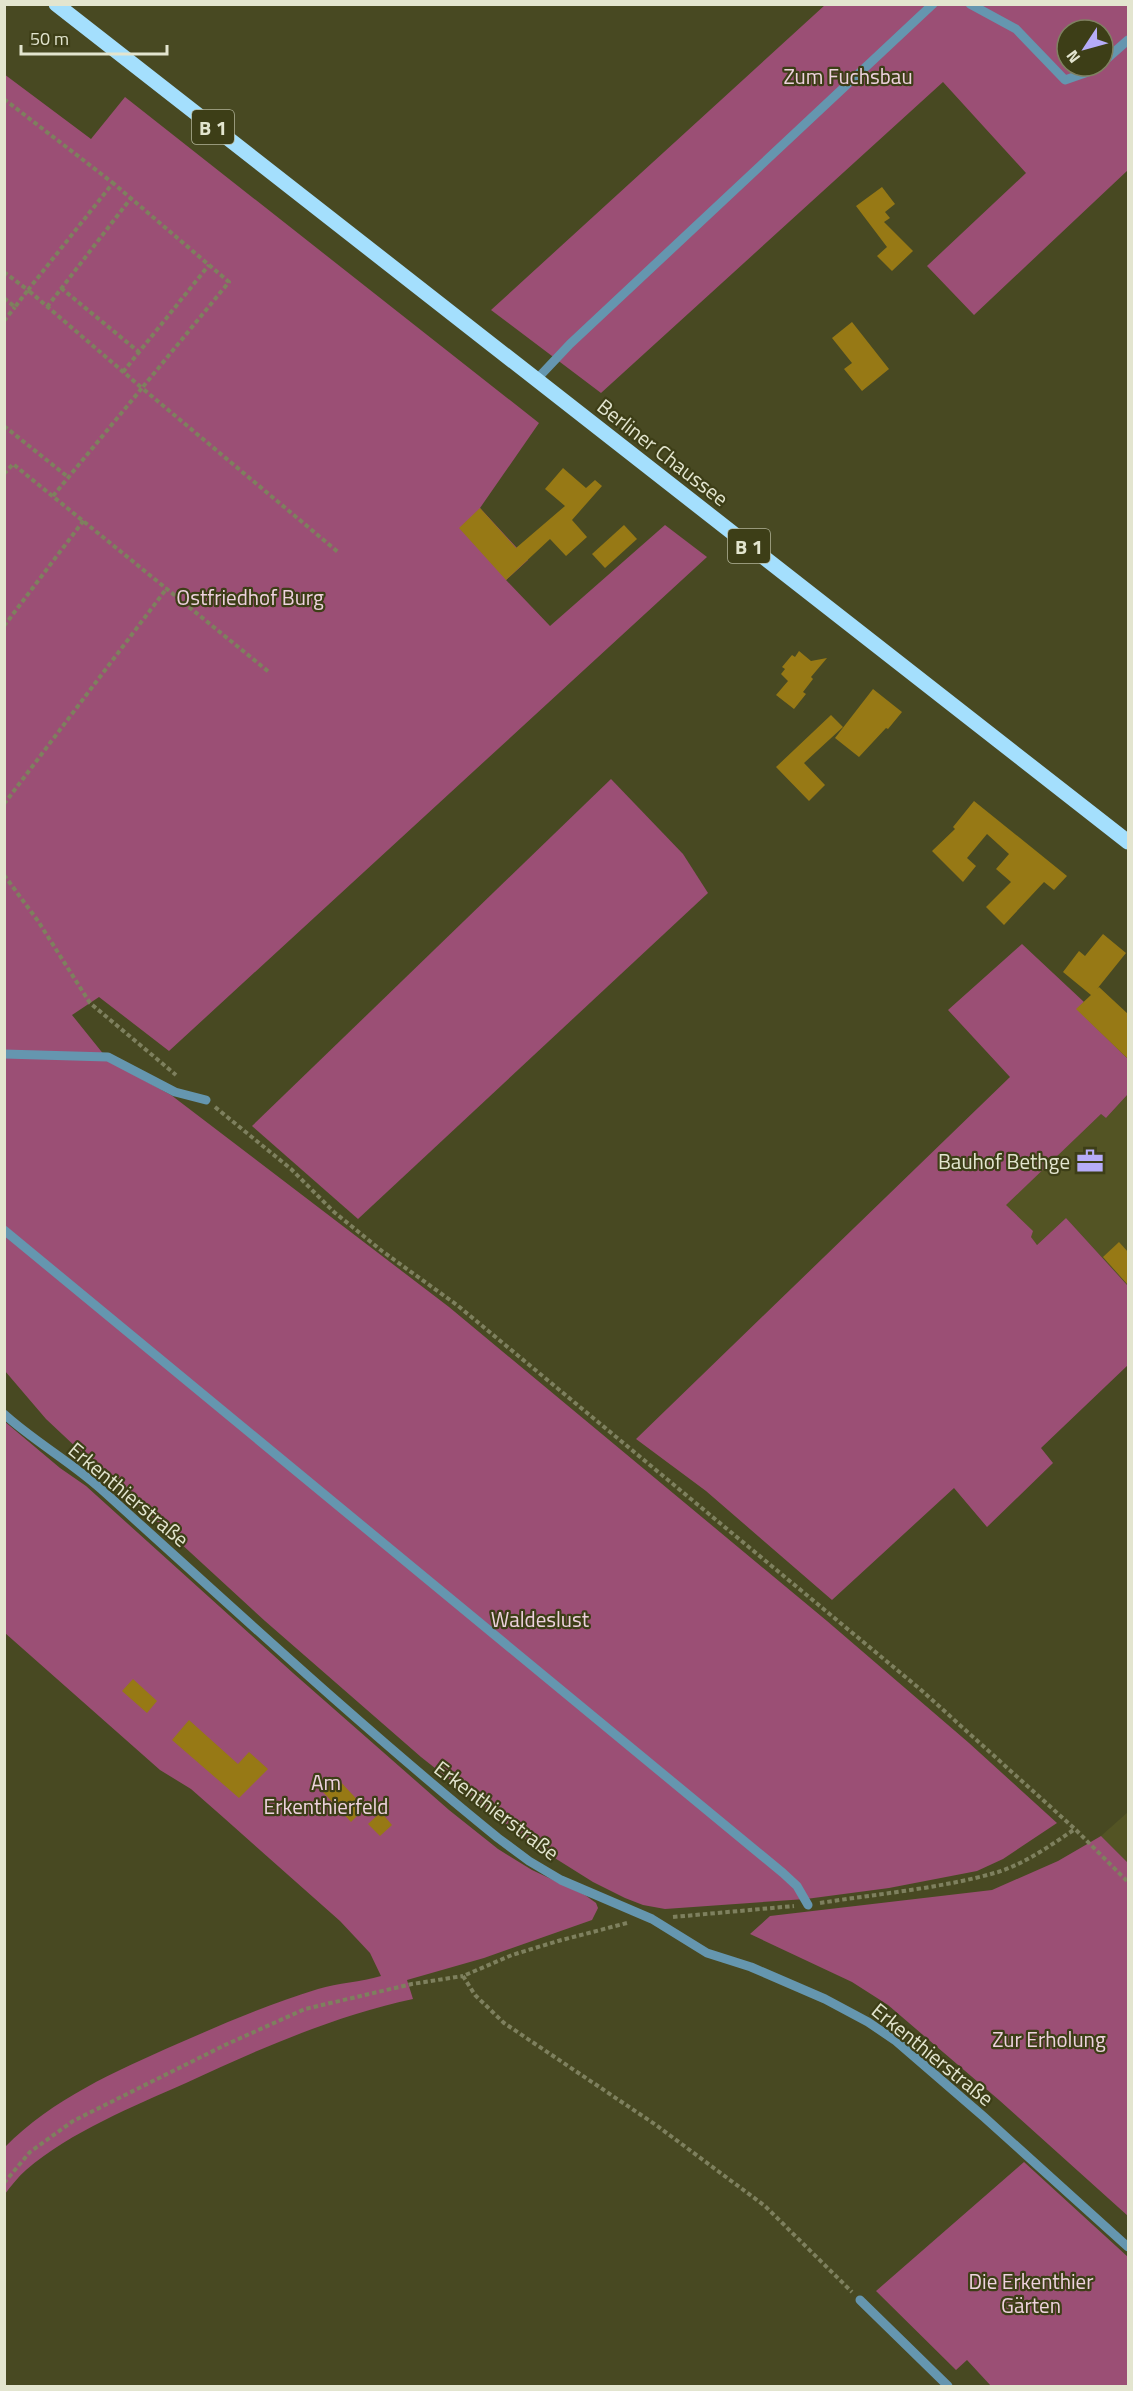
<svg xmlns="http://www.w3.org/2000/svg" width="1133" height="2391" font-family="'Titillium Web',sans-serif">
	<style>
		.built { fill: #535424 }
		.green { fill: #9b4f75; fill-rule: evenodd }
		.building { fill: #977915 }
		.lines { fill: none; stroke-linecap: round; stroke-linejoin: round }
		.path { stroke: #7e805e; stroke-width: 4; stroke-dasharray: 4.5 3; stroke-linecap: butt }
		.service { stroke: #6596af; stroke-width: 9 }
		.primary { stroke: #a4dffd; stroke-width: 15 }
		.labels { text-anchor: middle; dominant-baseline: central; stroke-width: 4.5; stroke-linejoin: round; paint-order: stroke }
		.shield { fill: #3d3e17; stroke: #b1b398; stroke-width: 1.5 }
		.shield-label { font-size: 20px; font-weight: bold; fill: #e3e5cf }
		.park-label { font-size: 21px; fill: #eed2de; stroke: #3d3e17 }
		.street-label { font-size: 21px; fill: #e3e5cf; stroke: #3d3e17 }
		.poi-label { font-size: 21px; fill: #e3e5cf; stroke: #3d3e17; text-anchor: end }
	</style>
	<rect width="100%" height="100%" fill="#484922"/>
	<g class="built">
		<polygon points="1128,1094 1128,1286 1066,1218 1037,1245 1005,1205 1101,1114 1106,1118"/>
		<polygon points="1128,1812 1128,1863 1101,1836"/>
	</g>
	<g class="green">
		<path d="M825 5H1128V170L974 315 927 266 1026 173 943 82 601 393 491 310ZM1067 30H1103V66H1067Z"/>
		<polygon points="4,74 91,139 125,97 539,423 480,508 528,560 506,580 550,626 665,525 707,557 169,1051 99,997 72,1015 109,1061 171,1095 449,1307 827,1621 969,1743 1057,1823 1003,1859 977,1871 889,1888 806,1899 665,1909 643,1905 625,1898 593,1882 526,1840 421,1757 265,1621 79,1450 46,1419 5,1371"/>
		<polygon points="611,779 683,854 708,893 358,1219 252,1126"/>
		<polygon points="1022,944 1084,1002 1077,1009 1128,1059 1128,1094 1106,1118 1101,1114 1006,1205 1033,1231 1031,1237 1037,1245 1066,1218 1128,1286 1128,1365 1041,1448 1053,1463 987,1527 954,1488 832,1600 706,1491 636,1439 1010,1077 948,1010"/>
		<path d="M4 1421 60 1468 86 1486 293 1673 449 1810 498 1849 532 1870 585 1895 596 1903 598 1908 592 1920 484 1958 407 1980 413 1999C334 2016 259 2049 186 2083 132 2107 72 2131 26 2170 18 2177 11 2186 5 2194V2147C52 2099 116 2071 177 2044 223 2024 269 2004 318 1989 338 1983 361 1982 381 1976L370 1953 340 1921 224 1818 191 1789 160 1770 5 1633Z"/>
		<polygon points="1101,1836 1128,1863 1128,2216 999,2100 888,2005 852,1982 750,1934 770,1916 992,1890 1058,1861"/>
		<polygon points="1024,2162 1128,2257 1128,2386 991,2386 967,2360 956,2370 876,2291"/>
	</g>
	<g class="building">
		<polygon points="882,187 895,204 885,212 890,218 884,222 913,251 892,271 877,256 887,247 856,206"/>
		<polygon points="852,322 889,369 862,391 844,369 852,363 832,338"/>
		<polygon points="563,468 586,488 595,480 602,486 572,520 587,537 566,556 550,539 506,580 459,528 480,508 516,548 565,506 545,489"/>
		<polygon points="624,525 637,539 605,568 592,554"/>
		<polygon points="799,651 811,661 827,658 811,677 813,679 803,692 806,694 794,709 776,695 788,681 781,674 785,669 782,667 792,655 795,657"/>
		<polygon points="873,689 902,712 888,729 886,728 859,757 835,738"/>
		<polygon points="831,715 843,727 804,763 825,785 809,801 776,767"/>
		<polygon points="974,801 1067,876 1054,890 1044,882 1004,925 986,907 1011,882 996,869 1009,854 987,834 967,858 976,866 963,882 932,851 955,829 953,827"/>
		<polygon points="1103,934 1126,953 1097,989 1099,987 1128,1014 1128,1059 1076,1009 1091,995 1063,972 1079,951 1085,956"/>
		<polygon points="1119,1242 1128,1252 1128,1285 1103,1257"/>
		<polygon points="133,1679 157,1701 147,1713 122,1691"/>
		<polygon points="189,1720 238,1764 249,1752 268,1769 239,1798 172,1740"/>
		<polygon points="337,1778 365,1808 351,1822 323,1792"/>
		<polygon points="381,1812 392,1825 380,1836 368,1824"/>
	</g>
	<g class="lines">
		<g class="path">
			<polyline points="4,99 113,183 28,290 4,272"/>
			<polyline points="61,288 139,352"/>
			<polyline points="4,298 15,307 28,290 142,388 229,282 113,183"/>
			<polyline points="47,307 131,198"/>
			<polyline points="4,321 15,307"/>
			<polyline points="123,372 209,265"/>
			<polyline points="4,426 68,477"/>
			<polyline points="4,474 13,464 269,672"/>
			<polyline points="53,496 142,388 338,552"/>
			<polyline points="4,626 84,520"/>
			<polyline points="4,804 167,588"/>
			<polyline points="4,875 38,921 90,1003 176,1075"/>
			<polyline points="215,1107 291,1169 334,1212 382,1251 457,1305 920,1689 1075,1829 1128,1882"/>
			<path d="M820 1903C876 1894 944 1888 998 1872 1026 1863 1051 1845 1075 1829"/>
			<polyline points="673,1917 794,1906"/>
			<polyline points="627,1923 558,1941 512,1955 463,1976 475,1995 504,2023 656,2125 765,2206 852,2292"/>
			<polyline points="4,2183 30,2152 73,2121 225,2045 305,2009 412,1984 463,1976"/>
		</g>
		<g class="service">
			<polyline points="970,4 1016,29 1065,80 1088,72 1097,66"/>
			<polyline points="1103,62 1128,40"/>
			<polyline points="536,380 570,344 933,4"/>
			<polyline points="4,1054 108,1057 175,1092 206,1100"/>
			<polyline points="4,1230 783,1873 797,1886 808,1905"/>
			<path d="M4 1414C35 1442 71 1462 101 1489 232 1607 361 1727 498 1838L529 1861 561 1880 652 1919 707 1953 751 1967 825 1999 868 2022 896 2041 984 2117 1128 2247"/>
			<polyline points="860,2300 948,2386"/>
		</g>
		<polyline class="primary" points="56,4 1128,842"/>
	</g>
	<defs>
		<symbol id="office-bare" viewBox="-9 -9 18 18"><path d="M-6-3h4V-5.5h4V-3h4V5H-6ZM-1-4.5V-3h2v-1.5ZM-6 0V1H6V0Z" fill="#b6acf8" stroke="#3d3e17" stroke-width="2.5" paint-order="stroke"/></symbol>
	</defs>
	<g fill-rule="evenodd">
		<use href="#office-bare" x="1071" y="1142" width="38" height="38"/>
	</g>
	<g class="labels">
		<g class="shield">
			<rect x="192" y="110" width="42" height="34" rx="4.5"/>
			<rect x="728" y="529" width="42" height="34" rx="4.5"/>
		</g>
		<g class="shield-label">
			<text x="213" y="127">B 1</text>
			<text x="749" y="546">B 1</text>
		</g>
		<g class="park-label">
			<text x="848" y="76">Zum Fuchsbau</text>
			<text x="250" y="597">Ostfriedhof Burg</text>
			<text x="540" y="1619">Waldeslust</text>
			<text x="326" y="1782">Am<tspan x="326" dy="24">Erkenthierfeld</tspan></text>
			<text x="1049" y="2039">Zur Erholung</text>
			<text x="1031" y="2281">Die Erkenthier<tspan x="1031" dy="24">Gärten</tspan></text>
		</g>
		<g class="street-label">
			<text transform="translate(663 452) rotate(38)">Berliner Chaussee</text>
			<text transform="translate(129 1494) rotate(40)">Erkenthierstraße</text>
			<text transform="translate(497 1810) rotate(37)">Erkenthierstraße</text>
			<text transform="translate(933 2054) rotate(39)">Erkenthierstraße</text>
		</g>
		<g class="poi-label">
			<text x="1070" y="1161">Bauhof Bethge</text>
		</g>
	</g>
	<rect width="1133" height="2391" fill="none" stroke="#e3e5cf" stroke-width="12"/>
	<g transform="translate(1085 48) rotate(234)"><circle r="28" fill="#3d3e17" stroke="#7f8161" stroke-width="1.5"/>
	<path d="M0-4.5L10 22L0 15L-10 22Z" fill="#b6acf8"/>
	<text y="-9" font-size="16" font-weight="bold" text-anchor="middle" fill="#e3e5cf">N</text>
	</g>
	<path d="M21 45v9h146v-9" fill="none" stroke="#e3e5cf" stroke-width="3"/>
	<text x="30" y="45" font-size="18" fill="#e3e5cf" stroke="#3d3e17" stroke-width="4.5" paint-order="stroke">50 m</text>
</svg>
